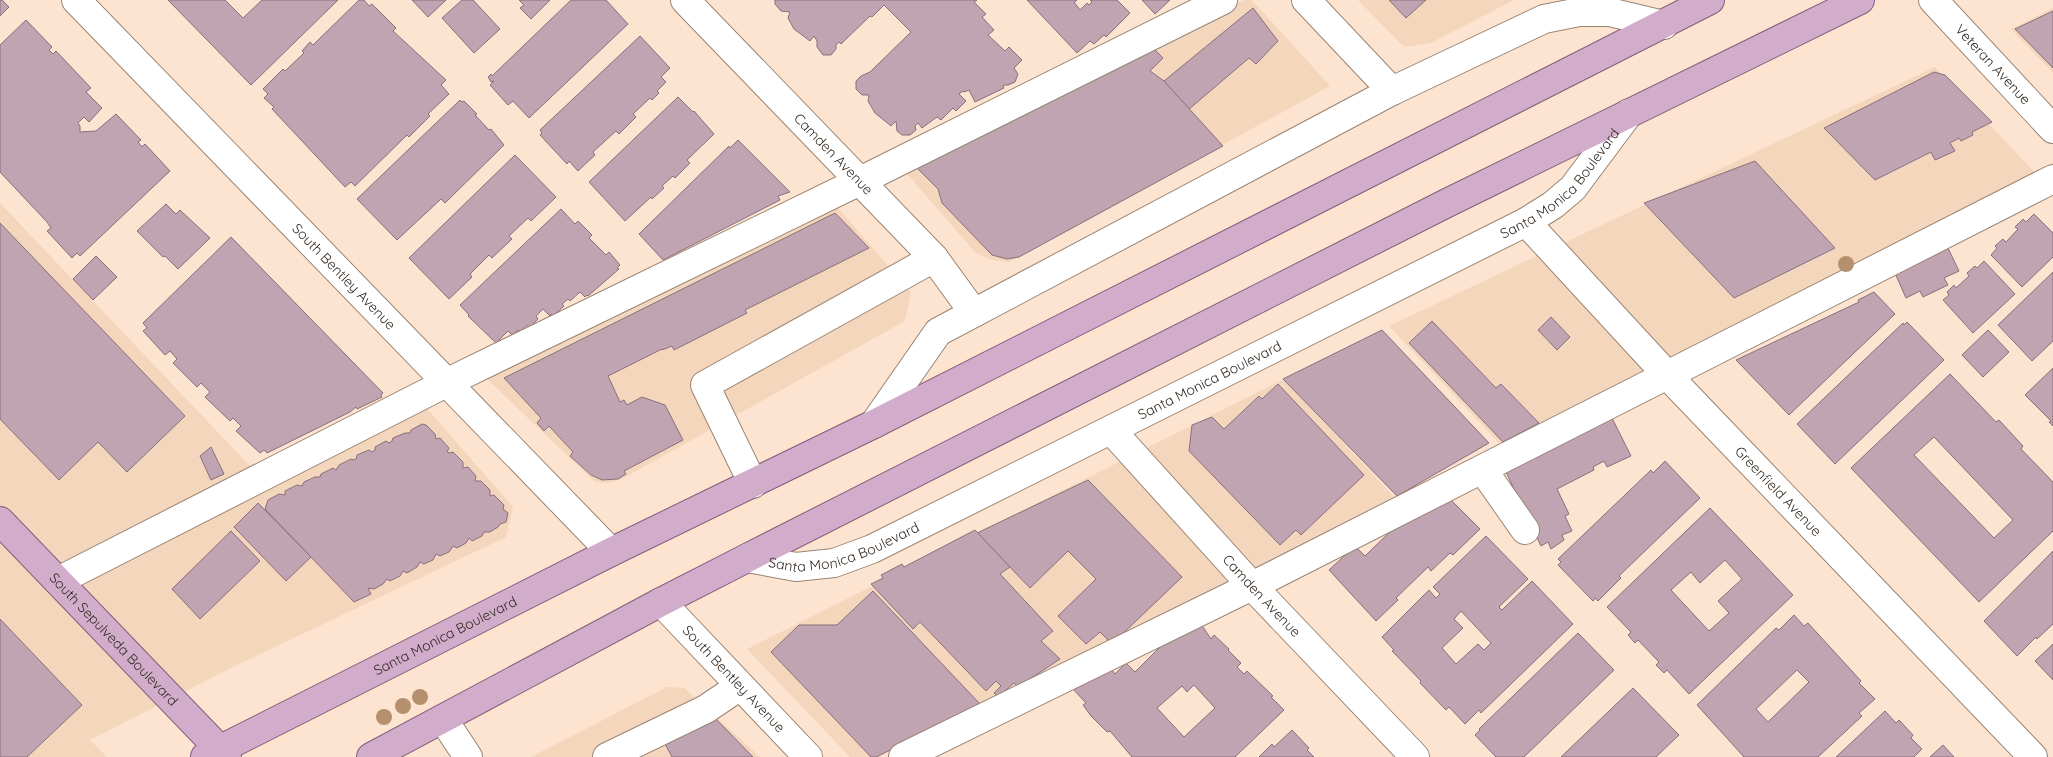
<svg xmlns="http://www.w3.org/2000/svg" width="2053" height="757" font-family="Quicksand,sans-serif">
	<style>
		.built { fill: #f4d6bc }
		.building { fill: #c0a4b2; stroke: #896f7c; fill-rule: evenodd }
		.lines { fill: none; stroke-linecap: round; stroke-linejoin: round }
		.minor-casing { stroke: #9a8472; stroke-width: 30 }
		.major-casing { stroke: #865c79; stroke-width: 30 }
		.minor { stroke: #fff; stroke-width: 28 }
		.major { stroke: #d1adcb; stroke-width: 28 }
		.tree { fill: #b4906f }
		.labels { text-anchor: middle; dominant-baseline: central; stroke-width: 4; stroke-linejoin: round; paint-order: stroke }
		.street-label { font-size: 14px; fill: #342b23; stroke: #fde4d0 }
	</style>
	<rect width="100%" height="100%" fill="#fde4d0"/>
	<g class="built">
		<polygon points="1244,0 1252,0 1330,86 1009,262 988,259 975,252 902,168"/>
		<polygon points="1358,0 1514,0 1431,43 1404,47"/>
		<polygon points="2053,8 2053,73 2011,29"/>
		<polygon points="1935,67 2042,180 1501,445 1389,326"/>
		<polygon points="0,203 251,467 409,388 513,507 506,537 233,667 90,740 107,757 0,757"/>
		<polygon points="834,203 911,293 905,321 620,480 608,483 595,482 486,378"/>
		<polygon points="1284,379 1395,498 879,757 850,757 747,649"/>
		<polygon points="667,687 684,688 760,757 531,757"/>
	</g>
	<g class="building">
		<polygon points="0,0 2,0 9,7 0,16"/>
		<polygon points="168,0 225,0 243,18 262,0 338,0 251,85"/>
		<polygon points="359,0 364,0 369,6 372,4 396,28 393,31 446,80 441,85 449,94 428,114 430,116 409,137 407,135 355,186 351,182 345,187 272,109 274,107 264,98 268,94 263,89 283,69 285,71 304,53 302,51 310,42 313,45"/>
		<polygon points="412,0 446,0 428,17"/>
		<polygon points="462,0 473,0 500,29 474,53 442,18"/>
		<polygon points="519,0 550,0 531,19 520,8 524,5"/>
		<polygon points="571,0 606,0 628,24 529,118 513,101 508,105 490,85 494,81 491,82 488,77 491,74 492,76"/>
		<polygon points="775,0 977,0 974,2 986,14 982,17 994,30 988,35 1005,51 1009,47 1022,60 1014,68 1018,74 1015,82 1008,85 1005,85 1003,86 1004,88 975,102 969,90 964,92 963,91 959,94 966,101 956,111 953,108 941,120 937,117 922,128 918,123 915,126 916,130 910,135 902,135 897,131 896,121 891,126 875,113 868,101 869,95 862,95 856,89 856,81 861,76 870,72 911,32 884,5 872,17 870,16 841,44 839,42 836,45 836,49 831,55 823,55 817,47 817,41 814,36 810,41 794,29 788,18 790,12 781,11 775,4"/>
		<polygon points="1027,0 1077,0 1074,2 1080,10 1087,3 1089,5 1092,2 1090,0 1117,0 1130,13 1106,37 1104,35 1094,44 1090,41 1077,53"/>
		<polygon points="1142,0 1170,0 1155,14"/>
		<polygon points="1389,0 1426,0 1406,18"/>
		<polygon points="1253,8 1278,41 1256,64 1249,58 1188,110 1164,81"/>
		<polygon points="2053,11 2053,68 2015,29"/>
		<polygon points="26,20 52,47 49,50 53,54 56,51 91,88 86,92 102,108 89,122 84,117 78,123 80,126 80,132 96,131 116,114 141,140 138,142 142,147 145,144 170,171 80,256 77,253 72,258 47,231 51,228 47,222 0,172 0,45"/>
		<polygon points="640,36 670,68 661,77 666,82 657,91 659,93 652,100 650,98 633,114 636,117 619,134 616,131 593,152 595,155 578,171 569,161 567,164 540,135 542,133 540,130"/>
		<polygon points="1154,49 1163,58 1150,71 1164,81 1223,146 1019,257 1007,259 992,255 942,203 938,189 917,168"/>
		<polygon points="1934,72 1945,75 1992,122 1972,132 1973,135 1961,141 1959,138 1950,143 1955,151 1935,160 1931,152 1875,180 1824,128"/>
		<polygon points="678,97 693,112 694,111 714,134 687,160 690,163 675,178 673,176 662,186 664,188 652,199 651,197 625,221 589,182"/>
		<polygon points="460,100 462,102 464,101 477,114 475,115 489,130 491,129 504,145 445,203 441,199 397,240 357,199"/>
		<polygon points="738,140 790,192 778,196 780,200 663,260 639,234 729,146 730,148"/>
		<polygon points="515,155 556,197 531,221 528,218 509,236 512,239 492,258 489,255 470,274 472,277 449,299 409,258"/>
		<polygon points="1755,161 1835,248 1734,298 1644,203"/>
		<polygon points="166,204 176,214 180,210 210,238 178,269 165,256 163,257 137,231"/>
		<polygon points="561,209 575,224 578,221 592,235 589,238 606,255 609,252 620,265 617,268 619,269 588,296 587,295 585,297 580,292 570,301 568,299 562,304 564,306 553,316 551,314 550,316 543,309 536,316 538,319 529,328 527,325 520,332 518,330 512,335 508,331 496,343 468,316 469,315 460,305"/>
		<polygon points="835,213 869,248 745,310 747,313 674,350 672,346 662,350 662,349 608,376 620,402 624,400 627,405 642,397 665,405 683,440 624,471 626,474 618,479 602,480 591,475 570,456 573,452 549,426 544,431 537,423 541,418 504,378"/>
		<polygon points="2034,214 2053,233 2053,257 2022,287 1991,255 1997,248 1995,246 2003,239 2006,242 2018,229 2015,227 2023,219 2026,222"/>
		<polygon points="0,223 185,416 127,472 98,442 59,480 0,419"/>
		<polygon points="231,237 383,393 381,395 382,397 357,409 356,407 350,412 267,453 264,450 260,453 236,431 241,426 233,418 230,421 205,397 210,392 201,383 197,387 173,363 177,359 170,351 165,355 143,331 147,328 143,323"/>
		<polygon points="1947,246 1959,271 1944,278 1948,285 1923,297 1920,291 1906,298 1894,271"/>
		<polygon points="96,256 117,277 93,300 73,279"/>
		<polygon points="1984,261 2015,294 1973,333 1943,300 1949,295 1947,292 1954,285 1956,288 1969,276 1967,273 1975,266 1977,268"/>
		<polygon points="2053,272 2053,341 2032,361 1998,325"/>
		<polygon points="1874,292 1895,314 1789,415 1736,360 1859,302 1858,300"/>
		<polygon points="1551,317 1570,337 1557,350 1538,330"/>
		<polygon points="1432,321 1496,388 1501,384 1539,423 1503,442 1409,343"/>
		<polygon points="1907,322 1944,360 1835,464 1797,424 1903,323 1904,325"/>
		<polygon points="1382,330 1489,443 1397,496 1283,379"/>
		<polygon points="1988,330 2009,352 1983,377 1962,355"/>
		<polygon points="2053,368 2053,426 2049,422 2051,421 2025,395"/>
		<path d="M1950 374 1996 422 1999 420 2023 446 2021 449 2053 482V531L1979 602 1851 468ZM1934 437 2013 520 1994 538 1914 455Z"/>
		<polygon points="1278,384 1364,475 1301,535 1296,530 1280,545 1189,451 1192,425 1212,417 1224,429 1259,396 1262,399"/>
		<polygon points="1612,418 1631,456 1607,467 1604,461 1593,467 1594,470 1557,489 1569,514 1565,516 1572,531 1562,535 1564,540 1551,549 1548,542 1541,546 1505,470"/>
		<polygon points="422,424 426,425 435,434 436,439 440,438 449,448 447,452 450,453 453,452 463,462 463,468 468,467 476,476 475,481 481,481 490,490 490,496 494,495 504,505 503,509 508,513 506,522 500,524 498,527 490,532 484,532 482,536 472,541 469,538 466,543 457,548 453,546 449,552 440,556 436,554 433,560 424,564 420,562 417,567 407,573 403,571 400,576 390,581 387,579 383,584 374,589 368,588 371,594 354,602 265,509 268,500 279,494 285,495 285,491 297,485 302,486 304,482 315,477 320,477 321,474 333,468 336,470 339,465 351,459 354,460 356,459 357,455 369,450 372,452 375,450 375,447 386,441 389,443 392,441 393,438 405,433 410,433 411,430"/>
		<polygon points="211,447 224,474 211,480 200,456"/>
		<polygon points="1665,461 1700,498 1619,576 1621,578 1598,601 1595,598 1593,601 1558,565 1561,562 1558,559 1651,470 1653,473"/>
		<polygon points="1088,480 1182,577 1112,644 1100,632 1086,644 1058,616 1096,579 1068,551 1030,588 977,533"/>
		<polygon points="1450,499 1480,529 1453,555 1450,553 1431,571 1428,567 1396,598 1398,600 1376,621 1329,570 1355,546 1365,556 1398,524"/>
		<polygon points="258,503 311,557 286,581 234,527"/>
		<path d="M1710 508 1793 595 1689 694 1667 670 1664 673 1656 665 1659 662 1638 640 1635 643 1628 635 1631 632 1607 607ZM1725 560 1742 579 1718 601 1729 613 1709 631 1671 590 1691 572 1700 583Z"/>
		<polygon points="975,530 1010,567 1000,574 1053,631 1041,641 1060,659 1036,675 1017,686 1014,683 998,697 994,693 1001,686 996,681 986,691 920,622 913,629 871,584 883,578 881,575 902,564 904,567"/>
		<polygon points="231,531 260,561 200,619 172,589"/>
		<path d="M1486 536 1528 579 1499 607 1502 610 1532 581 1573 624 1481 713 1479 710 1465 724 1449 707 1446 710 1420 683 1421 681 1392 651 1394 650 1382 637 1429 590 1436 598 1440 594 1433 587ZM1461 611 1491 643 1484 650 1478 644 1456 664 1442 648 1463 628 1454 619Z"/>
		<polygon points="2053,551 2053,624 2037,639 2036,637 2017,656 1984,621"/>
		<polygon points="873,591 981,705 876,757 871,757 771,652 799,625 837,625"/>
		<path d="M1794 615 1804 626 1808 623 1861 681 1859 683 1875 699 1859 713 1862 716 1818 757H1744L1697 705 1776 628 1779 630ZM1797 670 1809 682 1768 722 1756 709Z"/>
		<polygon points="0,619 82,705 27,757 0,757"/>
		<path d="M1201 624 1211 639 1214 635 1229 649 1228 650 1241 663 1237 667 1244 674 1247 671 1273 696 1271 697 1284 710 1235 757H1132L1110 731 1107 732 1091 716 1083 705 1086 703 1072 688 1111 669 1115 674 1126 663 1135 672 1165 642ZM1194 685 1215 708 1184 737 1157 708 1182 686 1187 692Z"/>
		<polygon points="1578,633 1614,670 1524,757 1496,757 1475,735 1480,730 1479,729"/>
		<polygon points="2053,644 2053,680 2035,661"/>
		<polygon points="1633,688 1679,735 1656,757 1561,757"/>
		<polygon points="1885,711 1896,723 1899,720 1913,735 1911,738 1922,749 1914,757 1836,757"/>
		<polygon points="714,717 753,757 672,757 664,742"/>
		<polygon points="1292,730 1309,748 1307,750 1314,757 1259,757 1272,744 1274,747"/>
		<polygon points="1943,745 1954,757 1930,757"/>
	</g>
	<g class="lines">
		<defs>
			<g id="minor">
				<path id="s1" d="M76 0 611 552"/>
				<path id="s2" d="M685 0 934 258 974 313"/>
				<polyline points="1306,0 1392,91"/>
				<path id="s3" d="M1933 0 2053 129"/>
				<path id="s4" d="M1526 222 1668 376 2033 757"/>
				<polyline points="874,424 938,332 1392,91 1544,19 1579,12 1609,12 1664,25"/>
				<path id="s5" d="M1111 430 1252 586 1415 757"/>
				<polyline points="1483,470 1525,530"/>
				<polyline points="753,484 705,385 934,258"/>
				<path id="s6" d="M747 558 796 567 834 563 872 549 1526 222 1553 205 1573 188 1629 113"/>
				<polyline points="58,581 446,383 860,181 1223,0"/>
				<path id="s7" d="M661 602 808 757"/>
				<polyline points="443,719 468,757"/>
				<polyline points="607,757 706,709 740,686"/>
				<polyline points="903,757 1252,586 2053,179"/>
			</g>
			<g id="major">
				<path id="s8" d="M0 521 227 757"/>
				<path id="s9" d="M205 757 611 552 874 424 1710 0"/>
				<polyline points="371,757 661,602 747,558 1447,203 1860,0"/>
			</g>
		</defs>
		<use href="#minor" class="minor-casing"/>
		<use href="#major" class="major-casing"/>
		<use href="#minor" class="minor"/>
		<use href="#major" class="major"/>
	</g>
	<g class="tree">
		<circle cx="1846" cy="264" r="8"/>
		<circle cx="420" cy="697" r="8"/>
		<circle cx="403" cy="706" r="8"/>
		<circle cx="384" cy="717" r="8"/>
	</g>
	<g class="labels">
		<g class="street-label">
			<text stroke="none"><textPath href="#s3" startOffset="88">Veteran Avenue</textPath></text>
			<text stroke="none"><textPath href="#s2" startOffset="214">Camden Avenue</textPath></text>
			<text stroke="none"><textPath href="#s6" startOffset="911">Santa Monica Boulevard</textPath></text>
			<text stroke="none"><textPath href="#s1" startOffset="385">South Bentley Avenue</textPath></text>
			<text stroke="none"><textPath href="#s6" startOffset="506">Santa Monica Boulevard</textPath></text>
			<text stroke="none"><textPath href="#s4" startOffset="369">Greenfield Avenue</textPath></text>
			<text stroke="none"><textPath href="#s6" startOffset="101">Santa Monica Boulevard</textPath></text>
			<text stroke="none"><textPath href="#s5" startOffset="224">Camden Avenue</textPath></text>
			<text stroke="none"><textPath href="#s9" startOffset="269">Santa Monica Boulevard</textPath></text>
			<text stroke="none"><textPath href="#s8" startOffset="164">South Sepulveda Boulevard</textPath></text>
			<text stroke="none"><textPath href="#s7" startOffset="106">South Bentley Avenue</textPath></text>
		</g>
	</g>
</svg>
